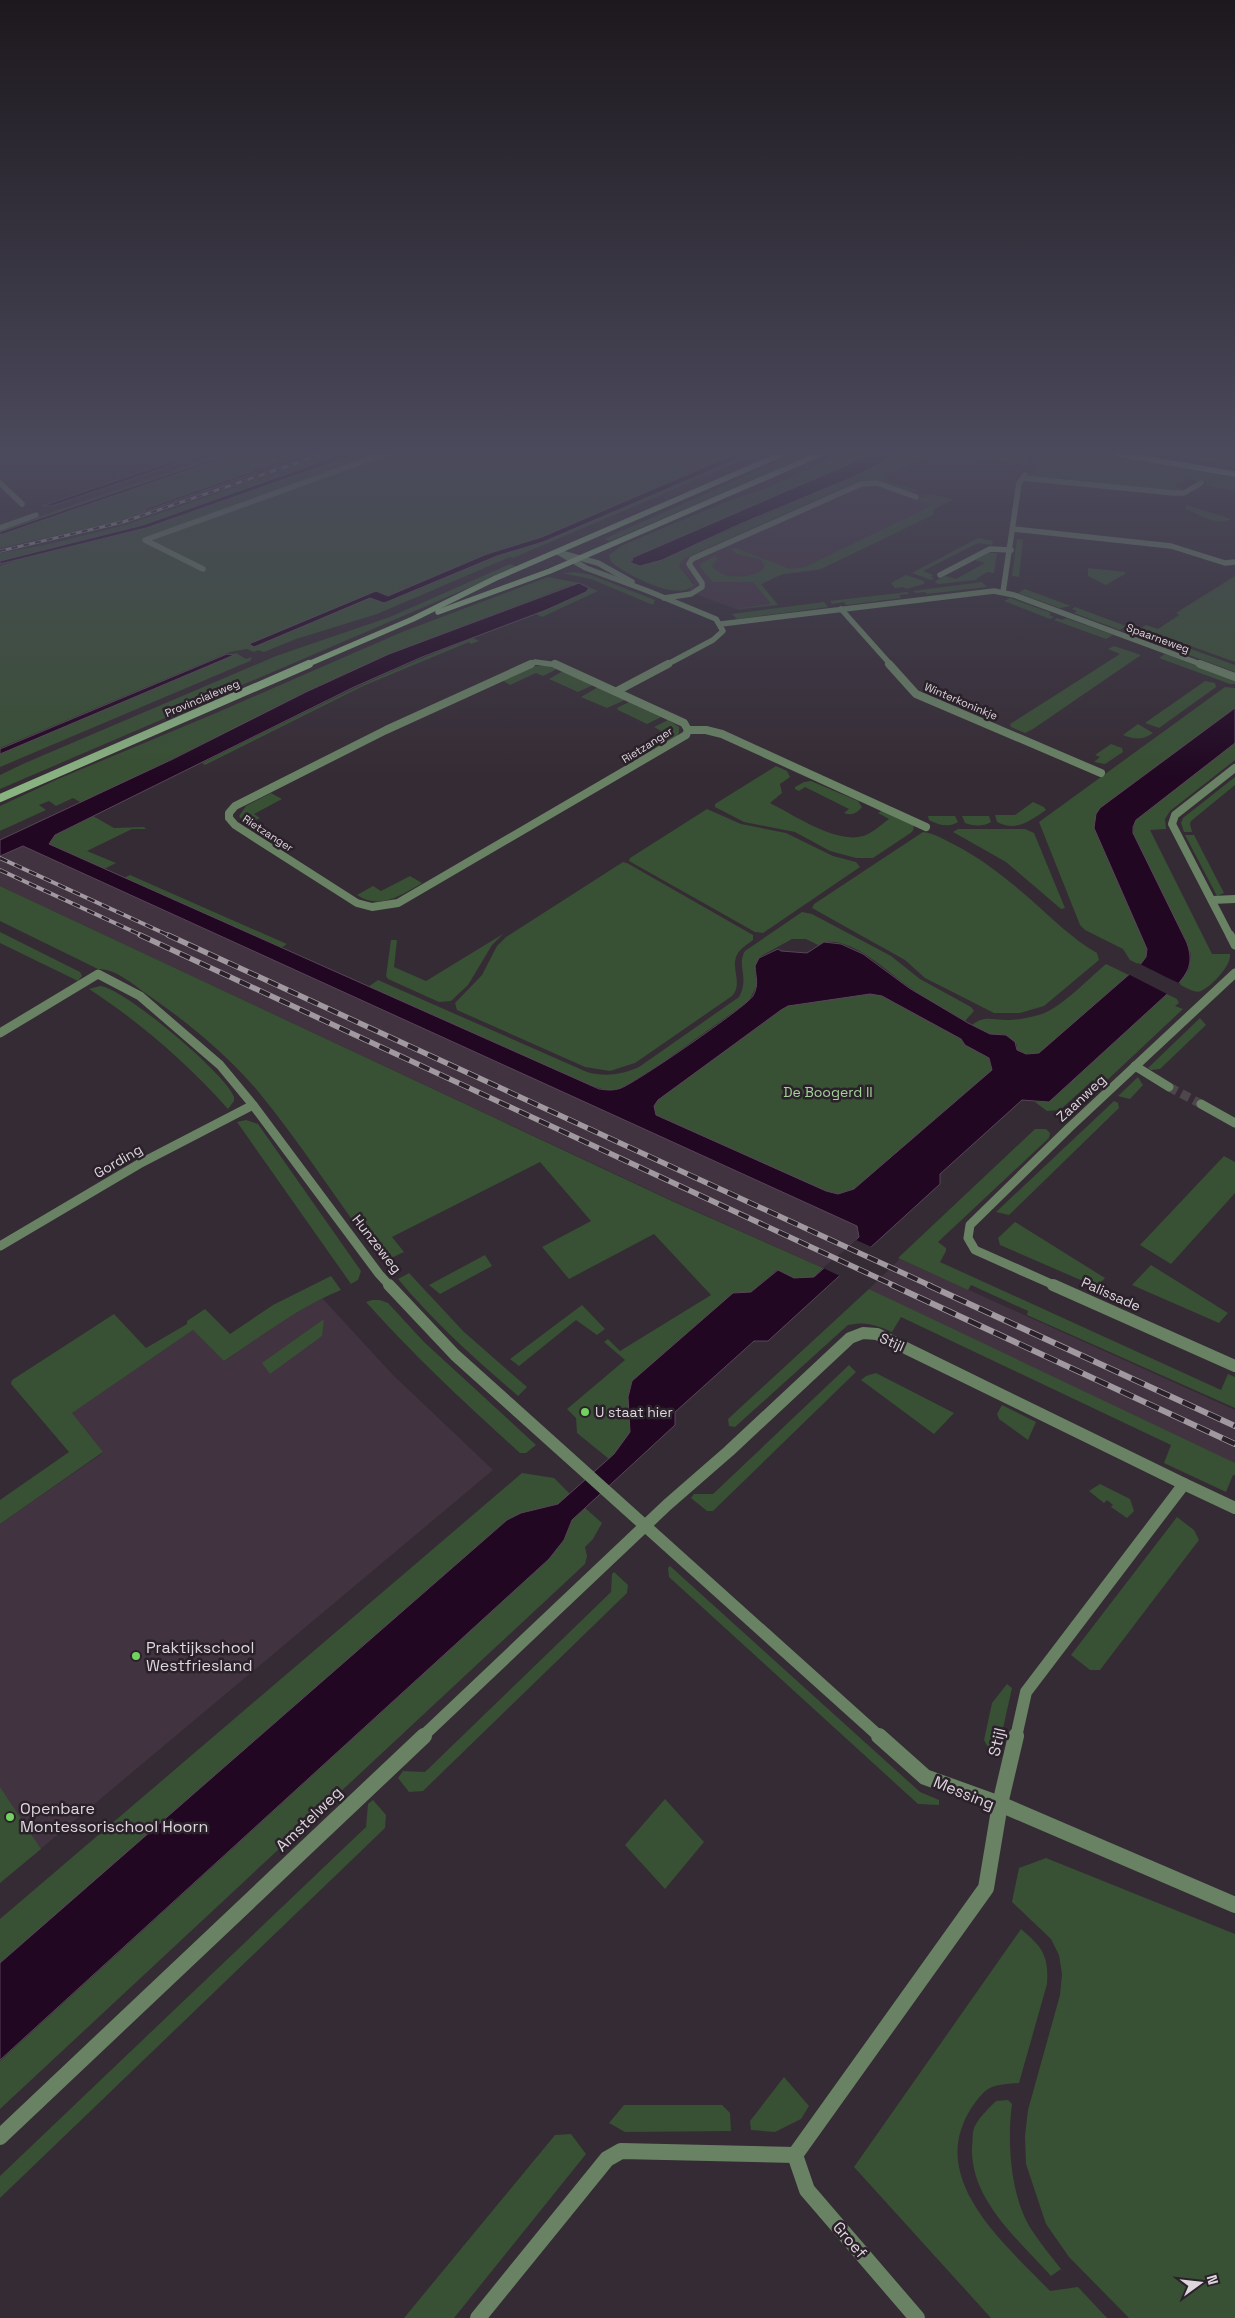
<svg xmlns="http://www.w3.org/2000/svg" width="1235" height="2318" font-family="'Space Grotesk',sans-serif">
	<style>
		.built { fill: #423341 }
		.green { fill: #385033 }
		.water { fill: #210721; stroke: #594559; fill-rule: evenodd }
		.pier { fill: #352b34 }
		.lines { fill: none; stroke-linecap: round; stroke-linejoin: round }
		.minor-tunnel { stroke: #4e454d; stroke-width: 9; stroke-dasharray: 9 5; stroke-linecap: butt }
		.minor-far4 { stroke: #698264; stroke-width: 5.5 }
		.minor-far3 { stroke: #698264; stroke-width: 8 }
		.minor-far2 { stroke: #698264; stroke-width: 9 }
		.minor-far1 { stroke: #698264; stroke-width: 12 }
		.minor { stroke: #698264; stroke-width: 16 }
		.secondary-far1 { stroke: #89b281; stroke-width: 5.5 }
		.secondary { stroke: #89b281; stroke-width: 8 }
		.rail-far3-casing { stroke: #a199a0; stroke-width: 3 }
		.rail-far2-casing { stroke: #a199a0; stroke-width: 4 }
		.rail-far1-casing { stroke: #a199a0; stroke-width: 5.5 }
		.rail-casing { stroke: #a199a0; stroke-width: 6 }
		.rail-far3 { stroke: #2b212a; stroke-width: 2; stroke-dasharray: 6; stroke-linecap: butt }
		.rail-far2 { stroke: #2b212a; stroke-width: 2.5; stroke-dasharray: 8; stroke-linecap: butt }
		.rail-far1 { stroke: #2b212a; stroke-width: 4; stroke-dasharray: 11; stroke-linecap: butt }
		.rail { stroke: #2b212a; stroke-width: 4.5; stroke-dasharray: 14; stroke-linecap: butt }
		.poi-dot { fill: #71d35e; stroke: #2b212a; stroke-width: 2 }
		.labels { text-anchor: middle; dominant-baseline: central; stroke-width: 5; stroke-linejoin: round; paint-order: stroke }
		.far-street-label { font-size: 11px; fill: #ddd6dc; stroke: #2b212a }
		.park-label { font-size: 14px; fill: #a3d299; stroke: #2b212a }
		.street-label { font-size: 14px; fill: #ddd6dc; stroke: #2b212a }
		.poi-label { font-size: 14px; fill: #ddd6dc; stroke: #2b212a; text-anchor: start }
		.near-poi-label { font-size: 16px; fill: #ddd6dc; stroke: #2b212a; text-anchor: start }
		.near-street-label { font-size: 16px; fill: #ddd6dc; stroke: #2b212a }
	</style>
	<rect width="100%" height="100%" fill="#352b34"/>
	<g class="built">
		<polygon points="858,475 939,499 931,514 819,570 779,575 761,585 777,605 739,610 687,591 690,589 694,583 679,566 681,560 740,524"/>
		<polygon points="23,846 857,1226 859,1237 823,1268 669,1199 226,992 0,886 0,856"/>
		<polygon points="900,1259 1235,1410 1235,1466 1118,1412 869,1289"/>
		<polygon points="322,1298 393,1375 493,1470 0,1883 0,1524 103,1453 71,1413 193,1330 225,1361 285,1319"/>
	</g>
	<g class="green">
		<polygon points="220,454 228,454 0,532 0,530"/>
		<polygon points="235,454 301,454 134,513 148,510 312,454 117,522 0,548 0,535"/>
		<polygon points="330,454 343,454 143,525 0,561 0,553 45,545 126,525"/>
		<polygon points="348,454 735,454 542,537 487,554 388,596 383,595 376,598 384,603 497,556 543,542 749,454 757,454 513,558 510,557 377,614 296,639 264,652 258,650 254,652 247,649 230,652 0,748 0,566 38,553 119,535"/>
		<polygon points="795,454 813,454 610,541 604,539"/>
		<path d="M841 454H872L632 558 633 560 630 562 650 564 858 475 898 454H932L885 477 890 482 920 491C899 494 880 478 858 481L683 559 679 566 694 585C678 603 626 574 611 562L609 555 623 545 723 503 769 487Z"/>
		<polygon points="968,454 1011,454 1029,458 1012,480 1006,480 1012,479 1023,462 1014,465 992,458 987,460"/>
		<polygon points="1047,454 1096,454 1235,475 1235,491 1204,485 1207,483 1187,479 1174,486 1184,490 1178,491 1030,477"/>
		<polygon points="1165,454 1235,454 1235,467 1169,455"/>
		<path d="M933 494 953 500 934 509 933 515 821 569 783 574 761 584 778 605 727 610 771 604 753 582H713L700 567V564L715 556 717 558 712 566C723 581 748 578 762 571L765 565 760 559 736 554 732 549 736 548 790 569 805 567 925 509 930 505 918 500Z"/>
		<path d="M1186 505 1231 519C1217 527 1200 515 1186 509Z"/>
		<polygon points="978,538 993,541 992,545 978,543 923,571 933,575 931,577 934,578 931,580 912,573"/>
		<polygon points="1017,539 1023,540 1019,577 1012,576"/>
		<polygon points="989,553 997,553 994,573 987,572 975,580 939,584 936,583 935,581 945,576 956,579 985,563 975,560"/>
		<polygon points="510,564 517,567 0,789 0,775 25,763 276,656 390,617"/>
		<polygon points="1088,568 1125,572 1125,574 1106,585 1088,576"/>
		<polygon points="574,572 591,575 655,600 653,605 591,579 562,573"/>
		<polygon points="906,575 924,581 924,584 906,589 904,587 895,588 891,583"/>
		<polygon points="1235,576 1235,662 1141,628 1146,625 1158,629 1179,615 1176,613"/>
		<polygon points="548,577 579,583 598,591 542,617 536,614 587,591 571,585 389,654 306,692 256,718 82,803 73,798 56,806 49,801 39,805 46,810 0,831 0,806 58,779 216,713 402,632"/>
		<polygon points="982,582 987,587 927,594 925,592 915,593 913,591"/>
		<polygon points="1025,589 1071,606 1060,608 1018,593"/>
		<polygon points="907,592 909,594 899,595 901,598 846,605 844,602 832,604 830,601"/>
		<polygon points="1010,598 1051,613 1049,615 1054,617 1050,619 1004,601"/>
		<polygon points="824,602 828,607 737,619 732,614"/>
		<polygon points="1075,607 1126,626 1120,630 1074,613 1077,611 1072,609"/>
		<polygon points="1057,618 1062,620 1066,618 1113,635 1106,639 1054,620"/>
		<polygon points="1139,630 1235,665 1235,672 1132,634"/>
		<path d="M473 638 479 641 471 644 469 642 363 686 205 765 202 763C292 719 379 673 473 638Z"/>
		<polygon points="1114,646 1141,655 1033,729 1025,733 1011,727 1010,724 1120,654 1108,649"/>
		<polygon points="236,653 246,659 252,657 250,661 0,767 0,754"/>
		<polygon points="1165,654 1235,680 1235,684 1230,684 1159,658"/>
		<polygon points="535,666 550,666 557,669 543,676 536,673 510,685 502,680"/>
		<polygon points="563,671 593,685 578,692 549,679"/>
		<polygon points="1205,681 1215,683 1216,687 1159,728 1145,723"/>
		<polygon points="598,687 625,700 607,708 581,697"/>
		<polygon points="1225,687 1235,688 1235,708 1100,808 1094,828 1147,949 1146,957 1140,965 1130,960 1123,949 1085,930 1080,925 1039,822"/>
		<polygon points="629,702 661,717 647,724 618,710 617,708"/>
		<polygon points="668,720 679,727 679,733 677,736 652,751 639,746 663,732 654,727"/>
		<path d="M1138 724 1153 733C1143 740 1135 740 1123 735Z"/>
		<path d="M1235 743V760L1170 811 1165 819 1166 829 1150 830 1212 954H1230C1232 965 1211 987 1201 991 1195 994 1184 986 1178 984L1189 969 1191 954 1133 833 1135 820Z"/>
		<polygon points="1111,744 1122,748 1123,752 1105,764 1094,762 1100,757 1095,755"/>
		<path d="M776 766 787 771 790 777 780 784 782 793 770 803C794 815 836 844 863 836 872 833 881 825 889 819L878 813 883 810 913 825 914 828 912 832 873 858H856L830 851 795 832 744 822 715 807V804Z"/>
		<polygon points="1235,777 1235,785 1191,821 1190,824 1192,832 1184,832 1181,823 1183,818"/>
		<path d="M811 781 858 801 862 807C857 813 852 816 844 813L849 809 805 787 799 791 795 789V787L804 782Z"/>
		<polygon points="271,793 282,799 254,814 260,818 245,825 239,816 246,806"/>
		<path d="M1033 802 1044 807 1046 810C1030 821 1016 832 997 822L995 815H1015Z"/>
		<polygon points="707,809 741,824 786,833 833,856 856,862 860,867 763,933 755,932 629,861 630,858"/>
		<polygon points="93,816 114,828 144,827 146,829 132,829 87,851 116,863 104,869 49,844 55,835"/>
		<path d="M928 816H955L958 822C949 828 938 825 929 820Z"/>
		<path d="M962 816H989L991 822C984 827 972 826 965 823Z"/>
		<polygon points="958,829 1025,829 1034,833 1065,908 1061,909 1006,862 953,832"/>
		<path d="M923 832C934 833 945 840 955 845 982 859 1006 878 1029 898 1052 918 1071 938 1097 953L1099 960 1044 1006 1020 1013H994L925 978 905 960 812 908 814 904Z"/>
		<polygon points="1185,835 1194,835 1224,893 1217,896"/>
		<path d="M623 862 627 863 753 935V940C748 944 741 948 738 953 729 967 744 983 732 996L635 1063 610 1071 585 1067 457 1010 455 1003 482 975 497 946 506 937Z"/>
		<polygon points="130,875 287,944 281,948 124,878"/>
		<path d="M410 876 422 883C400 896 380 910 357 895L373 886 381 891Z"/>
		<path d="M0 886 672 1201 823 1268 814 1277 794 1278 777 1270 751 1292 733 1293 632 1381 628 1397 630 1432 626 1441 609 1459 577 1433 576 1418 567 1409 625 1360 604 1342 608 1339 620 1351 711 1295 654 1234 569 1279 542 1247 591 1221 540 1162 392 1237 404 1252 383 1262C340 1205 302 1145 257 1090 225 1053 185 1020 145 993 133 984 114 968 98 969L0 921Z"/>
		<path d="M802 912 812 914 891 956 920 979 971 1007 974 1011 965 1021C947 1010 927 1000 909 987 887 972 855 939 826 942 819 943 823 944 818 945L806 939H792L761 956 755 970 757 985 749 1001 662 1063 623 1088 611 1091 587 1085 368 987 378 980 587 1072C605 1077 621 1075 639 1067L739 997C750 977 736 966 745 951Z"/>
		<polygon points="0,932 80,972 82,976 78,981 0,943"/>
		<polygon points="503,934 492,945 468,985 451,1001 439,1002 388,979 386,976 391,940 397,940 394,967 426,981"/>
		<path d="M1106 964 1129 975 1039 1053 1026 1054 1017 1050V1045L1006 1035 990 1034 972 1025C984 1015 993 1020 1008 1020 1018 1020 1033 1017 1042 1014 1063 1006 1088 979 1106 964Z"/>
		<polygon points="861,980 961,1039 965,1045 989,1058 992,1070 854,1189 838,1194 826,1191 652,1118 646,1104 793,995"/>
		<path d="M100 986C123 987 227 1075 234 1097V1101L228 1109C186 1062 141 1023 89 989Z"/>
		<polygon points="1167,994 1177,999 1179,1003 1175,1006 1183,1009 1102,1085 1093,1080 1060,1110 1047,1111 1035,1102 1049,1101"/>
		<polygon points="1200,1018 1206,1025 1160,1069 1151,1070 1148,1068"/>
		<polygon points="1138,1077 1143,1085 1130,1099 1118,1096"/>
		<polygon points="1114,1101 1118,1103 1119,1108 1009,1215 996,1212"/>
		<polygon points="246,1120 258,1124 361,1271 358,1280 351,1284 237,1122"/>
		<polygon points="1035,1129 1046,1129 1050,1133 1049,1138 938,1242 946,1248 946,1251 940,1262 1221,1390 1228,1374 1235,1377 1235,1408 1027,1315 1028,1311 971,1285 968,1290 898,1258"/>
		<polygon points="1224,1156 1235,1162 1235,1193 1171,1264 1140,1245"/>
		<polygon points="1015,1222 1105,1278 1100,1283 1092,1285 1000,1245 998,1238"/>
		<polygon points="485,1255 492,1266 440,1294 429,1285"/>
		<polygon points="1151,1265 1228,1313 1219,1323 1132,1285"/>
		<path d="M409 1273 463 1331 527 1387 518 1396C475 1359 434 1322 398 1279Z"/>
		<path d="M331 1276 341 1290C299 1307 262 1336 224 1361L193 1330 72 1413 103 1452 0 1524V1500L69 1452 11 1384 12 1380 114 1314 146 1348 187 1324V1321L205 1309 230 1334 273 1305Z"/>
		<path d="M869 1289 1235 1463V1475H1233L1226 1492 1164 1463 1171 1445 901 1317 892 1332C877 1325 865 1321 848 1325L735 1427 729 1426 728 1419Z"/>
		<path d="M372 1300H380L388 1303 424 1342 536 1445 526 1453H520C466 1404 414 1356 366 1302Z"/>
		<polygon points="582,1305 605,1329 597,1335 576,1320 519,1366 510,1359"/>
		<polygon points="324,1319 322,1336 270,1374 262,1363"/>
		<polygon points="849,1365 856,1372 713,1511 707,1511 691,1498 694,1494 713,1494"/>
		<polygon points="876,1373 954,1413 934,1434 861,1380 866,1376"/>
		<polygon points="1002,1405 1036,1422 1028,1440 999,1419 997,1414"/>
		<polygon points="522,1473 554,1478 570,1494 558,1504 521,1513 507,1520 0,1964 0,1919"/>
		<polygon points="1100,1484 1130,1499 1134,1511 1127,1518 1111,1507 1113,1505 1107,1500 1104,1503 1089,1491"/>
		<polygon points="584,1507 602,1523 593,1539 585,1547 587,1556 585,1564 0,2109 0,2061 549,1559 564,1540 572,1520"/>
		<polygon points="1177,1517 1194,1530 1199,1540 1100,1670 1090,1670 1071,1655"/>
		<polygon points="670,1566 920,1792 939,1800 939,1805 918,1804 669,1577 668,1568"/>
		<polygon points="614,1572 628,1585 627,1593 423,1791 409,1792 398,1778 403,1771 425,1772 611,1592 612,1574"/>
		<polygon points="1007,1684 1012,1688 997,1755 990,1751 984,1740 992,1703"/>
		<polygon points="0,1787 41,1849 0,1883"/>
		<polygon points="665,1799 704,1842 665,1889 625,1845"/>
		<polygon points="373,1800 386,1815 385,1828 0,2198 0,2176 366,1827 368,1804"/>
		<polygon points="1046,1858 1235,1934 1235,2318 1129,2318 1069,2257 1046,2224 1026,2164 1025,2136 1028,2110 1060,1995 1062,1974 1059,1955 1051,1939 1012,1902 1019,1868"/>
		<path d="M1021 1929C1042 1947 1049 1955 1047 1984L1019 2083C1010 2084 1000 2084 992 2087 981 2091 968 2112 964 2122 935 2187 1010 2249 1050 2291L1078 2287 1107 2318H991L854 2167Z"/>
		<polygon points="784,2077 809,2106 801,2119 775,2132 751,2130 750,2121"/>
		<path d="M1008 2100 1012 2104C1007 2141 1010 2195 1031 2229 1040 2243 1051 2256 1061 2269L1051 2276C1019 2240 970 2200 972 2147 973 2141 972 2134 974 2128 979 2117 988 2109 996 2101Z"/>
		<polygon points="624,2105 722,2105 730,2113 731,2131 625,2132 609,2123"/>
		<polygon points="571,2134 586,2154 454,2318 404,2318 555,2135"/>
	</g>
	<g class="water">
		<polygon points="193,454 205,454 52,506 42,506"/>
		<polygon points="228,454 235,454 0,535 0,532"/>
		<polygon points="301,454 308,454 148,510 134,513"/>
		<polygon points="343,454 356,454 146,528 0,564 0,561 143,525"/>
		<polygon points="735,454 749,454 543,542 497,556 389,601 384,603 370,598 254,647 249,644 376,591 388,596 487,554 542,537"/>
		<polygon points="872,454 898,454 858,475 740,524 662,560 640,566 629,562 633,560 632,558"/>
		<path d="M579 583 589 588 586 592 546 610 422 657 354 687 55 835 49 844 599 1089C607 1090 613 1091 621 1088 637 1082 746 1007 753 996 759 985 756 978 755 966L759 958 778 949 781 951 807 953 824 942 841 944 863 954 909 988 968 1023 990 1034 1006 1035 1015 1042 1017 1050 1026 1054 1039 1053 1140 965 1146 957 1147 949 1094 828 1096 814 1100 808 1235 708V743L1136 820 1133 827V833L1187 943C1193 961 1190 970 1178 984L1049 1102 1022 1100 940 1174V1184L768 1341H754L675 1412V1425L572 1520 564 1540 549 1559 0 2060V1963L507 1520 521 1513 558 1504 614 1454 630 1432 628 1397 632 1381 733 1293 751 1292 778 1270 794 1278 814 1277 859 1237 857 1226 23 846 0 856V840L173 759 306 692 389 654ZM870 994 882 996 961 1039 965 1045 989 1058 992 1070 854 1189 838 1194 826 1191 656 1115 654 1106 658 1100 781 1010 788 1006Z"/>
		<polygon points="227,654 234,655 0,754 0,749"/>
	</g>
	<g class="pier">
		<polygon points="1138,963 1168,978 1181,984 1169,995 1126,973"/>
		<polygon points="856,1240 874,1248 842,1277 823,1268"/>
	</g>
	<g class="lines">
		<polyline class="minor-tunnel" points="1169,1087 1201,1104"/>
		<g class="minor-far4">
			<polyline points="1023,478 1173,493 1184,493 1201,483"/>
			<polyline points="0,483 22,504"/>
			<polyline points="0,528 36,515"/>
			<polyline points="1013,529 1171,546 1225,563 1235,562"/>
			<polyline points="558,552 586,568 648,591 716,619 723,631 713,640 666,665"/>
			<polyline points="561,553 598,563 632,582"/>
			<polyline points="203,569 145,540 384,454"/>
			<polyline points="940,575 990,549 1011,550"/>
			<polyline points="1003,592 1019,483 1025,475"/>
			<polyline points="664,598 691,594 702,587 702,583 689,564 692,559 861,484 877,483 916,497"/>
			<polyline points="841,609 891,665"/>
			<polyline points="721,624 994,591 1014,595 1203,665"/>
			<polyline points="528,665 535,662 558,665"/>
		</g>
		<g class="minor-far3">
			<polyline points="531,664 386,730 235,806 229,813 229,818 235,825 357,903 372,907 398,903 686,735 688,730 684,723 555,664"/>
			<polyline points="889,664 916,694 1101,773"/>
			<polyline points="1200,664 1235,677"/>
			<polyline points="617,691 668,664"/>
			<polyline points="688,730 706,730 722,734 926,827"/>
			<polyline points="1212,900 1235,899"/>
			<polyline points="1230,936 1172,824 1175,815 1235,768"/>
		</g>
		<g class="minor-far2">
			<polyline points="1230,935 1235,945"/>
			<polyline points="0,1033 98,974 140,996 220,1065 253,1105 379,1274 390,1286"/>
			<polyline points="1135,1066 1169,1087"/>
			<polyline points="1201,1104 1235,1123"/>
			<polyline points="0,1246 139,1164 253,1105"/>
			<polyline points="1056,1286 975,1250 968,1238 970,1225 1070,1127 1235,973"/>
		</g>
		<g class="minor-far1">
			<polyline points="389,1285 455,1355 880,1737"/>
			<polyline points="1053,1285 1235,1366"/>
			<polyline points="422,1737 667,1505 729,1451 850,1338 863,1333 877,1334 1184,1484"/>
			<polyline points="1016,1737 1026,1692 1184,1484 1235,1508"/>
		</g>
		<g class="minor">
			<polyline points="879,1736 925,1777 1000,1804 1235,1905"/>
			<polyline points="0,2137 424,1736"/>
			<polyline points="795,2155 986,1888 1000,1804 1016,1736"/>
			<polyline points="795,2155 807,2190 917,2318"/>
			<polyline points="478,2318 607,2159 621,2151 795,2155"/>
		</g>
		<g class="secondary-far1">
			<polyline points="1118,454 1235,474"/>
			<polyline points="438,612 550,571 820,454"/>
			<polyline points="306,665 413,619 496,578 782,454"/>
		</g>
		<polyline class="secondary" points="0,798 309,664"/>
		<defs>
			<polyline id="rail-far3" points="0,551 123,522 323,454"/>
			<g id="rail-far2">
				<polyline points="0,858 170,936"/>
				<polyline points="0,870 143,936"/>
			</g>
			<g id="rail-far1">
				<polyline points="140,935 895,1286"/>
				<polyline points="168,935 931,1286"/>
			</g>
			<g id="rail">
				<polyline points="892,1285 1235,1444"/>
				<polyline points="928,1285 1235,1426"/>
			</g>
		</defs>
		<use href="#rail-far3" class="rail-far3-casing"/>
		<use href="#rail-far2" class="rail-far2-casing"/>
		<use href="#rail-far1" class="rail-far1-casing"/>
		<use href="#rail" class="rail-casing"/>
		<use href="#rail-far3" class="rail-far3"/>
		<use href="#rail-far2" class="rail-far2"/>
		<use href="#rail-far1" class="rail-far1"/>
		<use href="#rail" class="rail"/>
	</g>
	<linearGradient id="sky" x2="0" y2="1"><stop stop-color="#1d181d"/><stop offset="0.58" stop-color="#4b4a5c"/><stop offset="1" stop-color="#4b4a5c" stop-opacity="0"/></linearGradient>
	<rect width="1235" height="779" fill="url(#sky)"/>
	<g class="poi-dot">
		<circle cx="585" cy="1412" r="5"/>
		<circle cx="136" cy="1656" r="5"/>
		<circle cx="10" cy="1817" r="5"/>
	</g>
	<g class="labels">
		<g class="far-street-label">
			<text transform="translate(1158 638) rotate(20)">Spaarneweg</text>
			<text transform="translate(202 698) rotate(-23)">Provincialeweg</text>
			<text transform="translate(961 701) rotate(23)">Winterkoninkje</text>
			<text transform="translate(647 745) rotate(-32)">Rietzanger</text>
			<text transform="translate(268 833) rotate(33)">Rietzanger</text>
		</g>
		<g class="park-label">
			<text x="828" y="1092">De Boogerd II</text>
		</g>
		<g class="street-label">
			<text transform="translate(1081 1098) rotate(-43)">Zaanweg</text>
			<text transform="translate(118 1161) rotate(-30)">Gording</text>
			<text transform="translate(377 1244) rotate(52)">Hunzeweg</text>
			<text transform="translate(1111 1294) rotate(24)">Palissade</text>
			<text transform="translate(892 1342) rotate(24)">Stijl</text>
		</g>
		<g class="poi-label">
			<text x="595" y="1412">U staat hier</text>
		</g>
		<g class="near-poi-label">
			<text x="146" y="1647">Praktijkschool<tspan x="146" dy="18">Westfriesland</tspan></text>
			<text x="20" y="1808">Openbare<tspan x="20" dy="18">Montessorischool Hoorn</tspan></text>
		</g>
		<g class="near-street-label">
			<text transform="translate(997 1742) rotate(-77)">Stijl</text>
			<text transform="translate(964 1793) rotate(22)">Messing</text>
			<text transform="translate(309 1819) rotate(-44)">Amstelweg</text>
			<text transform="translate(850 2240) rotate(49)">Groef</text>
		</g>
	</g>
	<g transform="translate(1200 2283) rotate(75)" stroke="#2b212a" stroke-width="4" paint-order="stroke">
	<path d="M0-4L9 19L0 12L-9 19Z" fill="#ddd6dc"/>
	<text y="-8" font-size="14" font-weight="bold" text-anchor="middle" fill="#ddd6dc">N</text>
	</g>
</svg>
